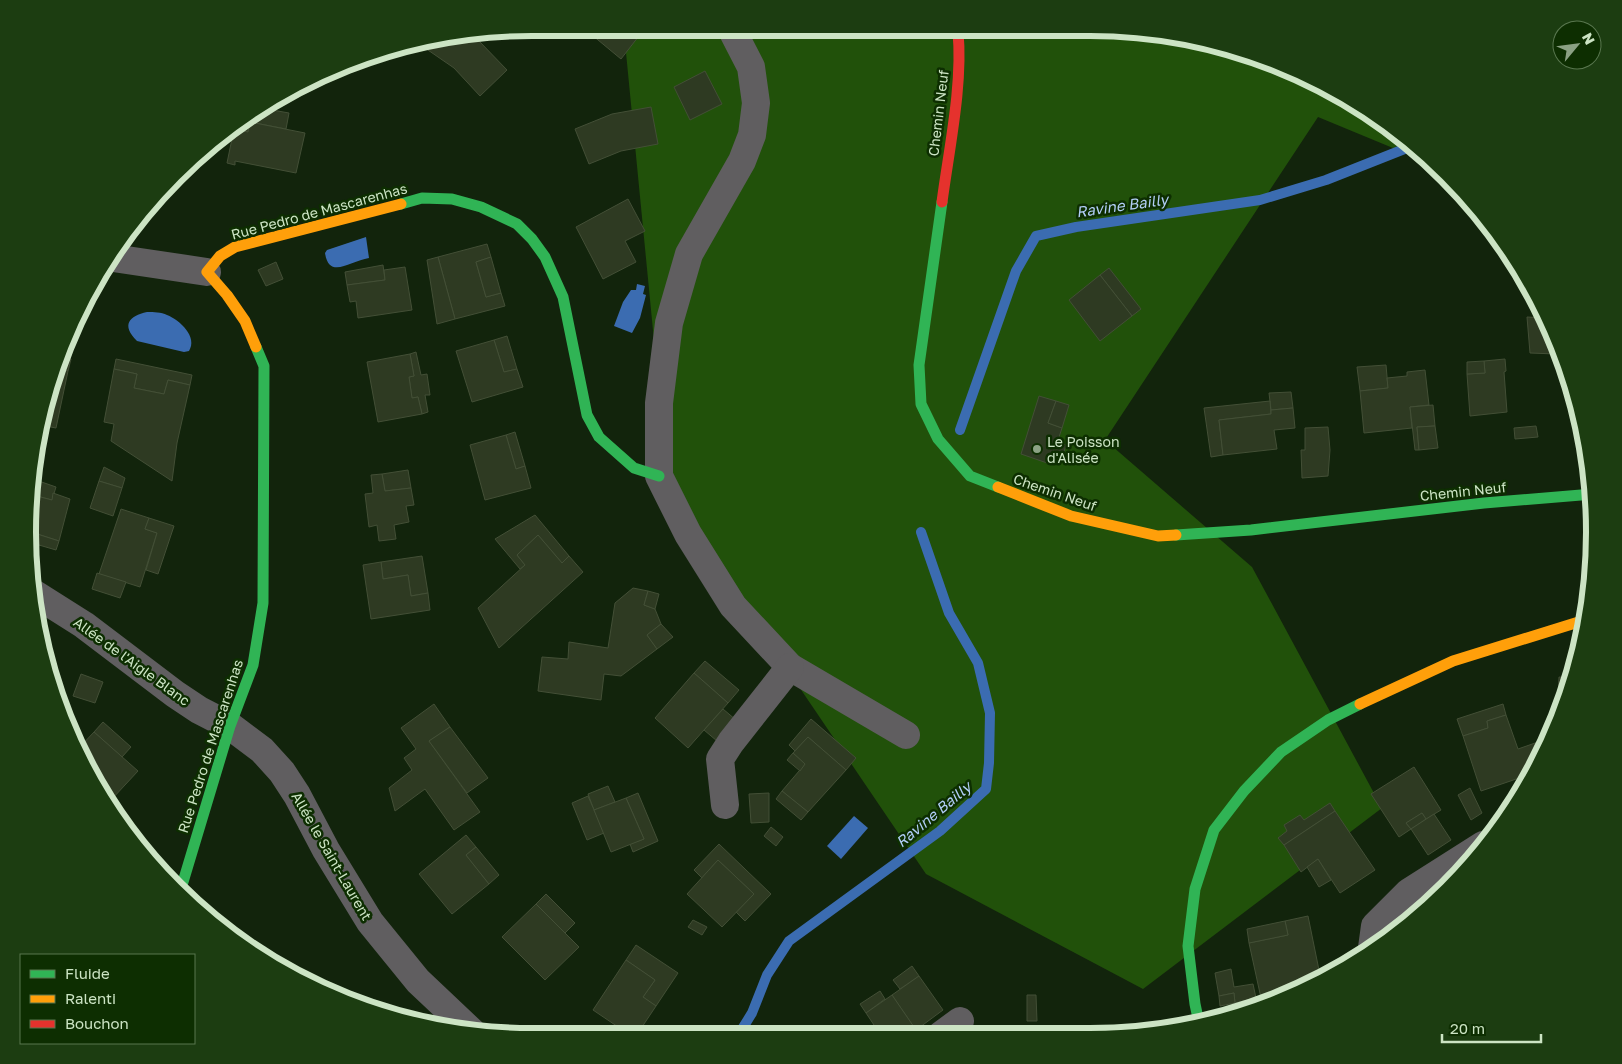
<svg xmlns="http://www.w3.org/2000/svg" width="1622" height="1064" font-family="'Golos Text',sans-serif">
	<style>
		.green { fill: #21510a }
		.water { fill: #3b6cb1 }
		.lines { fill: none; stroke-linecap: round; stroke-linejoin: round }
		.stream { stroke: #3b6cb1; stroke-width: 10 }
		.building { fill: #2e3a22; stroke: #434f36 }
		.path { stroke: #565a54; stroke-width: 3; stroke-dasharray: 4 4; stroke-linecap: butt }
		.street { stroke: #605e60; stroke-width: 28 }
		.fast { stroke: #30b455; stroke-width: 11 }
		.slow { stroke: #ff9f0a; stroke-width: 11 }
		.jam { stroke: #e5322d; stroke-width: 11 }
		.poi-dot { fill: #8ba184; stroke: #0d2e01; stroke-width: 2 }
		.labels { text-anchor: middle; dominant-baseline: central; stroke-width: 5; stroke-linejoin: round; paint-order: stroke }
		.street-label { font-size: 14px; fill: #cce4c4; stroke: #0d2e01 }
		.poi-label { font-size: 14px; fill: #cce4c4; stroke: #0d2e01; text-anchor: start }
		.water-label { font-size: 15px; font-style: italic; fill: #b2cef7; stroke: #0d2e01 }
		.rim { fill: none; stroke: #cce4c4; stroke-width: 6 }
	</style>
	<rect width="100%" height="100%" fill="#12240c"/>
	<polygon class="green" points="624,32 1156,32 1221,45 1313,79 1423,153 1434,165 1318,117 1105,440 1252,567 1382,808 1143,989 926,874 669,495"/>
	<g class="water">
		<path d="M366 237 369 258C350 261 329 280 325 253L327 250Z"/>
		<polygon points="637,284 645,286 643,294 646,295 640,318 632,333 614,326 623,302 631,290 636,290"/>
		<path d="M147 312C154 312 161 312 167 315 180 320 198 337 189 351L184 352 137 341C121 325 129 316 147 312Z"/>
		<polygon points="854,816 868,828 841,859 827,846"/>
	</g>
	<g class="lines">
		<g class="stream">
			<polyline points="960,430 1016,271 1036,236 1076,227 1260,200 1326,180 1412,146"/>
			<polyline points="739,1034 752,1013 767,975 789,941 940,831 986,789 989,763 990,713 978,663 949,613 921,532"/>
		</g>
	</g>
	<g class="building">
		<polygon points="467,32 479,41 507,70 480,96 454,68 425,48 431,40"/>
		<polygon points="585,32 642,32 621,59 592,35"/>
		<polygon points="705,71 722,104 690,120 674,87"/>
		<polygon points="651,107 658,144 621,151 589,164 575,129 612,114"/>
		<polygon points="261,108 289,113 286,129 250,122 248,132 234,129 234,126 251,113"/>
		<polygon points="250,122 305,133 296,173 235,161 235,165 227,163 234,129 248,132"/>
		<polygon points="628,199 645,231 625,241 636,262 603,279 576,227"/>
		<polygon points="487,244 491,257 476,262 486,297 501,293 505,306 455,319 438,257"/>
		<polygon points="438,257 455,319 437,324 427,260"/>
		<polygon points="491,257 501,293 486,297 476,262"/>
		<polygon points="276,262 283,279 266,286 258,270"/>
		<polygon points="383,265 385,280 347,285 345,272"/>
		<polygon points="405,267 412,310 358,318 356,301 350,302 347,285 385,280 384,270"/>
		<polygon points="1109,268 1141,309 1132,316 1100,275"/>
		<polygon points="1100,275 1132,316 1100,341 1069,300"/>
		<polygon points="1527,317 1546,318 1556,346 1556,354 1530,353"/>
		<polygon points="507,336 517,369 504,372 494,340"/>
		<polygon points="494,340 504,372 517,369 523,387 472,402 456,351"/>
		<polygon points="1556,346 1561,358 1556,358"/>
		<polygon points="416,352 421,375 427,374 430,395 425,395 428,412 422,414 418,397 412,398 409,377 414,376 410,354"/>
		<polygon points="410,354 414,376 409,377 412,398 418,397 422,414 378,422 367,362"/>
		<polygon points="61,357 71,359 68,371 57,368"/>
		<polygon points="116,359 192,375 190,385 168,380 164,394 134,388 137,374 114,369"/>
		<polygon points="1505,359 1506,371 1504,372 1507,412 1470,416 1467,374 1485,373 1484,361"/>
		<polygon points="1484,361 1485,373 1467,374 1467,362"/>
		<polygon points="1386,365 1388,388 1360,391 1357,367"/>
		<polygon points="57,368 68,371 56,428 40,425"/>
		<polygon points="114,369 137,374 134,388 164,394 168,380 190,385 177,443 172,481 111,441 114,424 104,422"/>
		<polygon points="1425,370 1429,405 1410,407 1412,428 1364,433 1360,391 1388,388 1387,378 1407,376 1407,372"/>
		<polygon points="1291,392 1293,408 1271,410 1269,393"/>
		<polygon points="1039,396 1056,401 1048,423 1062,428 1050,464 1021,454"/>
		<polygon points="1056,401 1069,405 1062,428 1048,423"/>
		<polygon points="1270,401 1271,414 1219,420 1223,455 1211,457 1204,408"/>
		<polygon points="1433,405 1435,426 1417,427 1419,450 1415,450 1410,407"/>
		<polygon points="1293,408 1295,428 1274,430 1277,449 1223,455 1219,420 1271,414 1271,410"/>
		<polygon points="1435,426 1438,448 1419,450 1417,427"/>
		<polygon points="1536,426 1538,437 1515,439 1514,428"/>
		<polygon points="1328,427 1330,450 1328,476 1302,478 1301,450 1305,450 1305,428"/>
		<polygon points="515,432 525,466 516,469 506,435"/>
		<polygon points="506,435 516,469 525,466 531,488 485,500 470,445"/>
		<polygon points="1057,442 1066,445 1063,455 1053,452"/>
		<polygon points="104,467 125,478 122,488 99,481"/>
		<polygon points="408,470 411,488 385,491 382,474"/>
		<polygon points="382,474 385,491 411,488 414,505 406,506 409,522 394,525 396,539 379,541 377,525 369,527 365,494 373,493 371,475"/>
		<polygon points="33,479 56,487 52,500 29,494"/>
		<polygon points="99,481 122,488 113,516 90,508"/>
		<polygon points="53,493 70,499 59,541 31,532 29,494 52,500"/>
		<polygon points="121,509 149,518 145,529 157,533 140,587 99,574"/>
		<polygon points="535,515 569,556 562,563 538,535 517,555 525,565 520,569 495,539"/>
		<polygon points="149,518 174,526 158,574 146,570 157,533 145,529"/>
		<polygon points="31,532 59,541 56,550 39,545 37,552 32,551"/>
		<polygon points="538,535 562,563 569,556 583,572 499,648 478,608 525,565 517,555"/>
		<polygon points="422,556 428,593 411,596 408,575 383,579 381,562"/>
		<polygon points="381,562 383,579 408,575 411,596 428,593 430,610 371,619 363,565"/>
		<polygon points="97,573 126,582 120,598 92,589"/>
		<polygon points="633,588 648,591 644,605 655,609 661,624 647,635 657,649 621,676 604,674 601,700 538,691 542,657 568,659 569,642 608,648 615,603"/>
		<polygon points="648,591 659,594 655,609 644,605"/>
		<polygon points="661,624 673,637 657,649 647,635"/>
		<polygon points="705,661 739,690 728,703 694,673"/>
		<polygon points="47,663 54,666 50,674"/>
		<polygon points="694,673 728,703 688,748 655,718"/>
		<polygon points="81,674 103,682 95,703 73,696"/>
		<polygon points="1559,677 1571,678 1567,697 1558,697"/>
		<polygon points="1558,697 1567,697 1557,719"/>
		<polygon points="434,704 450,727 429,741 480,812 454,830 425,789 395,811 389,788 412,770 404,758 416,749 401,728"/>
		<polygon points="1503,704 1506,715 1487,721 1488,728 1463,736 1457,719"/>
		<polygon points="723,709 736,720 717,741 704,730"/>
		<polygon points="1506,715 1518,749 1538,742 1541,753 1531,774 1481,791 1463,736 1488,728 1487,721"/>
		<polygon points="811,719 856,758 846,770 808,737 795,751 789,745"/>
		<polygon points="103,722 131,747 122,757 94,732"/>
		<polygon points="450,727 488,778 467,793 429,741"/>
		<polygon points="94,732 138,771 112,799 95,783 78,749"/>
		<polygon points="808,737 846,770 808,812 782,791 805,764 793,753"/>
		<polygon points="793,753 805,764 800,771 787,760"/>
		<polygon points="1414,767 1441,810 1426,819 1422,813 1406,823 1411,829 1399,837 1371,794"/>
		<polygon points="608,786 615,802 594,810 588,794"/>
		<polygon points="1470,788 1482,813 1471,820 1458,795"/>
		<polygon points="782,791 808,812 801,820 776,799"/>
		<polygon points="638,793 658,841 633,852 630,844 644,839 626,798"/>
		<polygon points="769,793 769,822 751,823 749,794"/>
		<polygon points="588,796 604,833 587,840 572,803"/>
		<polygon points="626,798 644,839 611,852 594,810"/>
		<polygon points="1330,803 1335,811 1284,845 1278,838 1287,831 1284,825 1300,815 1304,820"/>
		<polygon points="1335,811 1375,870 1340,893 1318,859 1301,872 1284,845"/>
		<polygon points="1422,813 1426,819 1411,829 1406,823"/>
		<polygon points="1434,814 1451,840 1428,855 1411,829"/>
		<polygon points="771,827 783,837 776,846 764,836"/>
		<polygon points="466,835 476,847 466,855 489,884 452,914 419,874"/>
		<polygon points="719,844 771,894 745,921 736,912 754,894 718,860 702,878 694,870"/>
		<polygon points="476,847 499,875 489,884 466,855"/>
		<polygon points="1318,859 1331,880 1319,887 1307,867"/>
		<polygon points="718,860 754,894 722,927 687,894"/>
		<polygon points="546,894 575,923 565,933 536,904"/>
		<polygon points="536,904 579,947 545,980 502,937"/>
		<polygon points="1308,916 1321,980 1302,989 1261,998 1249,943 1288,935 1285,921"/>
		<polygon points="693,920 707,927 702,935 688,927"/>
		<polygon points="1285,921 1288,935 1249,943 1247,929"/>
		<polygon points="636,945 678,973 656,1006 643,997 655,980 626,960"/>
		<polygon points="626,960 655,980 643,997 656,1006 638,1033 627,1033 593,1010"/>
		<polygon points="912,966 919,976 900,989 893,980"/>
		<polygon points="1231,969 1234,987 1253,984 1256,998 1235,1003 1234,993 1219,996 1215,973"/>
		<polygon points="919,976 943,1010 916,1030 892,995"/>
		<polygon points="880,991 885,999 866,1013 860,1004"/>
		<polygon points="1234,993 1235,1003 1220,1006 1219,996"/>
		<polygon points="892,995 916,1030 909,1034 880,1034 866,1013"/>
		<polygon points="1027,995 1036,995 1037,1021 1027,1021"/>
		<polygon points="1150,1028 1151,1031 1122,1035 1122,1029"/>
	</g>
	<g class="lines">
		<polyline class="path" points="1110,32 1116,34 1194,42 1196,40"/>
		<g class="street">
			<polyline points="733,32 751,67 756,103 752,135 742,161 689,254 669,323 659,403 659,476 688,534 733,606 790,667 906,735"/>
			<polyline points="113,258 207,272"/>
			<polyline points="35,594 84,625 175,694 199,710 230,726 262,750 282,772 297,795 326,850 370,922 418,981 472,1032"/>
			<polyline points="725,805 720,759 731,742 790,667"/>
			<polyline points="1372,948 1375,926 1409,892 1483,845"/>
			<polyline points="941,1035 960,1021"/>
		</g>
		<g class="fast">
			<polyline points="942,202 919,365 921,404 938,439 970,476 998,487"/>
			<polyline points="401,204 422,198 452,199 481,207 517,224 532,239 545,257 563,297 587,415 599,437 634,468 659,476"/>
			<polyline points="1176,535 1251,530 1484,503 1593,494"/>
			<polyline points="180,892 230,726 253,665 263,603 264,366 256,347"/>
			<polyline points="1199,1023 1195,1004 1188,946 1195,889 1214,830 1244,791 1281,752 1328,720 1360,704"/>
		</g>
		<g class="slow">
			<polyline points="256,347 245,321 227,295 207,272 220,256 235,247 401,204"/>
			<polyline points="998,487 1071,516 1158,536 1176,535"/>
			<polyline points="1360,704 1453,661 1585,620"/>
		</g>
		<path class="jam" d="M942 202C949 149 963 84 958 32"/>
	</g>
	<circle class="poi-dot" cx="1037" cy="449" r="5"/>
	<g class="labels">
		<g class="street-label">
			<text transform="translate(938 113) rotate(-83)">Chemin Neuf</text>
			<text transform="translate(319 211) rotate(-15)">Rue Pedro de Mascarenhas</text>
			<text transform="translate(1463 491) rotate(-6)">Chemin Neuf</text>
			<text transform="translate(1055 492) rotate(19)">Chemin Neuf</text>
			<text transform="translate(132 661) rotate(36)">Allée de l'Aigle Blanc</text>
			<text transform="translate(210 746) rotate(-72)">Rue Pedro de Mascarenhas</text>
			<text transform="translate(332 856) rotate(60)">Allée le Saint-Laurent</text>
		</g>
		<g class="poi-label">
			<text x="1047" y="441">Le Poisson<tspan x="1047" dy="16">d'Alisée</tspan></text>
		</g>
		<g class="water-label">
			<text transform="translate(1122 205) rotate(-8)">Ravine Bailly</text>
			<text transform="translate(933 814) rotate(-40)">Ravine Bailly</text>
		</g>
	</g>
	<path d="M0 0H1622V1064H0ZM532 36H1090A496 496 0 0 1 1586 532V532A496 496 0 0 1 1090 1028H532A496 496 0 0 1 36 532V532A496 496 0 0 1 532 36Z" fill="#1c3d11" fill-rule="evenodd"/>
	<path class="rim" d="M532 36H1090A496 496 0 0 1 1586 532V532A496 496 0 0 1 1090 1028H532A496 496 0 0 1 36 532V532A496 496 0 0 1 532 36Z"/>
	<rect x="20" y="954" width="175" height="90" fill="#0d2e01" stroke="#59774f"/>
	<rect x="30" y="970" width="25" height="8" fill="#30b455" stroke="#59774f"/>
	<text x="65" y="979" font-size="15" fill="#cce4c4">Fluide</text>
	<rect x="30" y="995" width="25" height="8" fill="#ff9f0a" stroke="#59774f"/>
	<text x="65" y="1004" font-size="15" fill="#cce4c4">Ralenti</text>
	<rect x="30" y="1020" width="25" height="8" fill="#e5322d" stroke="#59774f"/>
	<text x="65" y="1029" font-size="15" fill="#cce4c4">Bouchon</text>
	<g transform="translate(1577 45) rotate(61)"><circle r="24" fill="#0d2e01" stroke="#59774f"/>
	<path d="M0-4L9 19L0 12L-9 19Z" fill="#8ba184"/>
	<text y="-8" font-size="14" font-weight="bold" text-anchor="middle" fill="#cce4c4">N</text>
	</g>
	<path d="M1442 1034v8h99v-8" fill="none" stroke="#cce4c4" stroke-width="2.5"/>
	<text x="1450" y="1034" font-size="15" fill="#cce4c4" stroke="#0d2e01" stroke-width="4" paint-order="stroke">20 m</text>
</svg>
